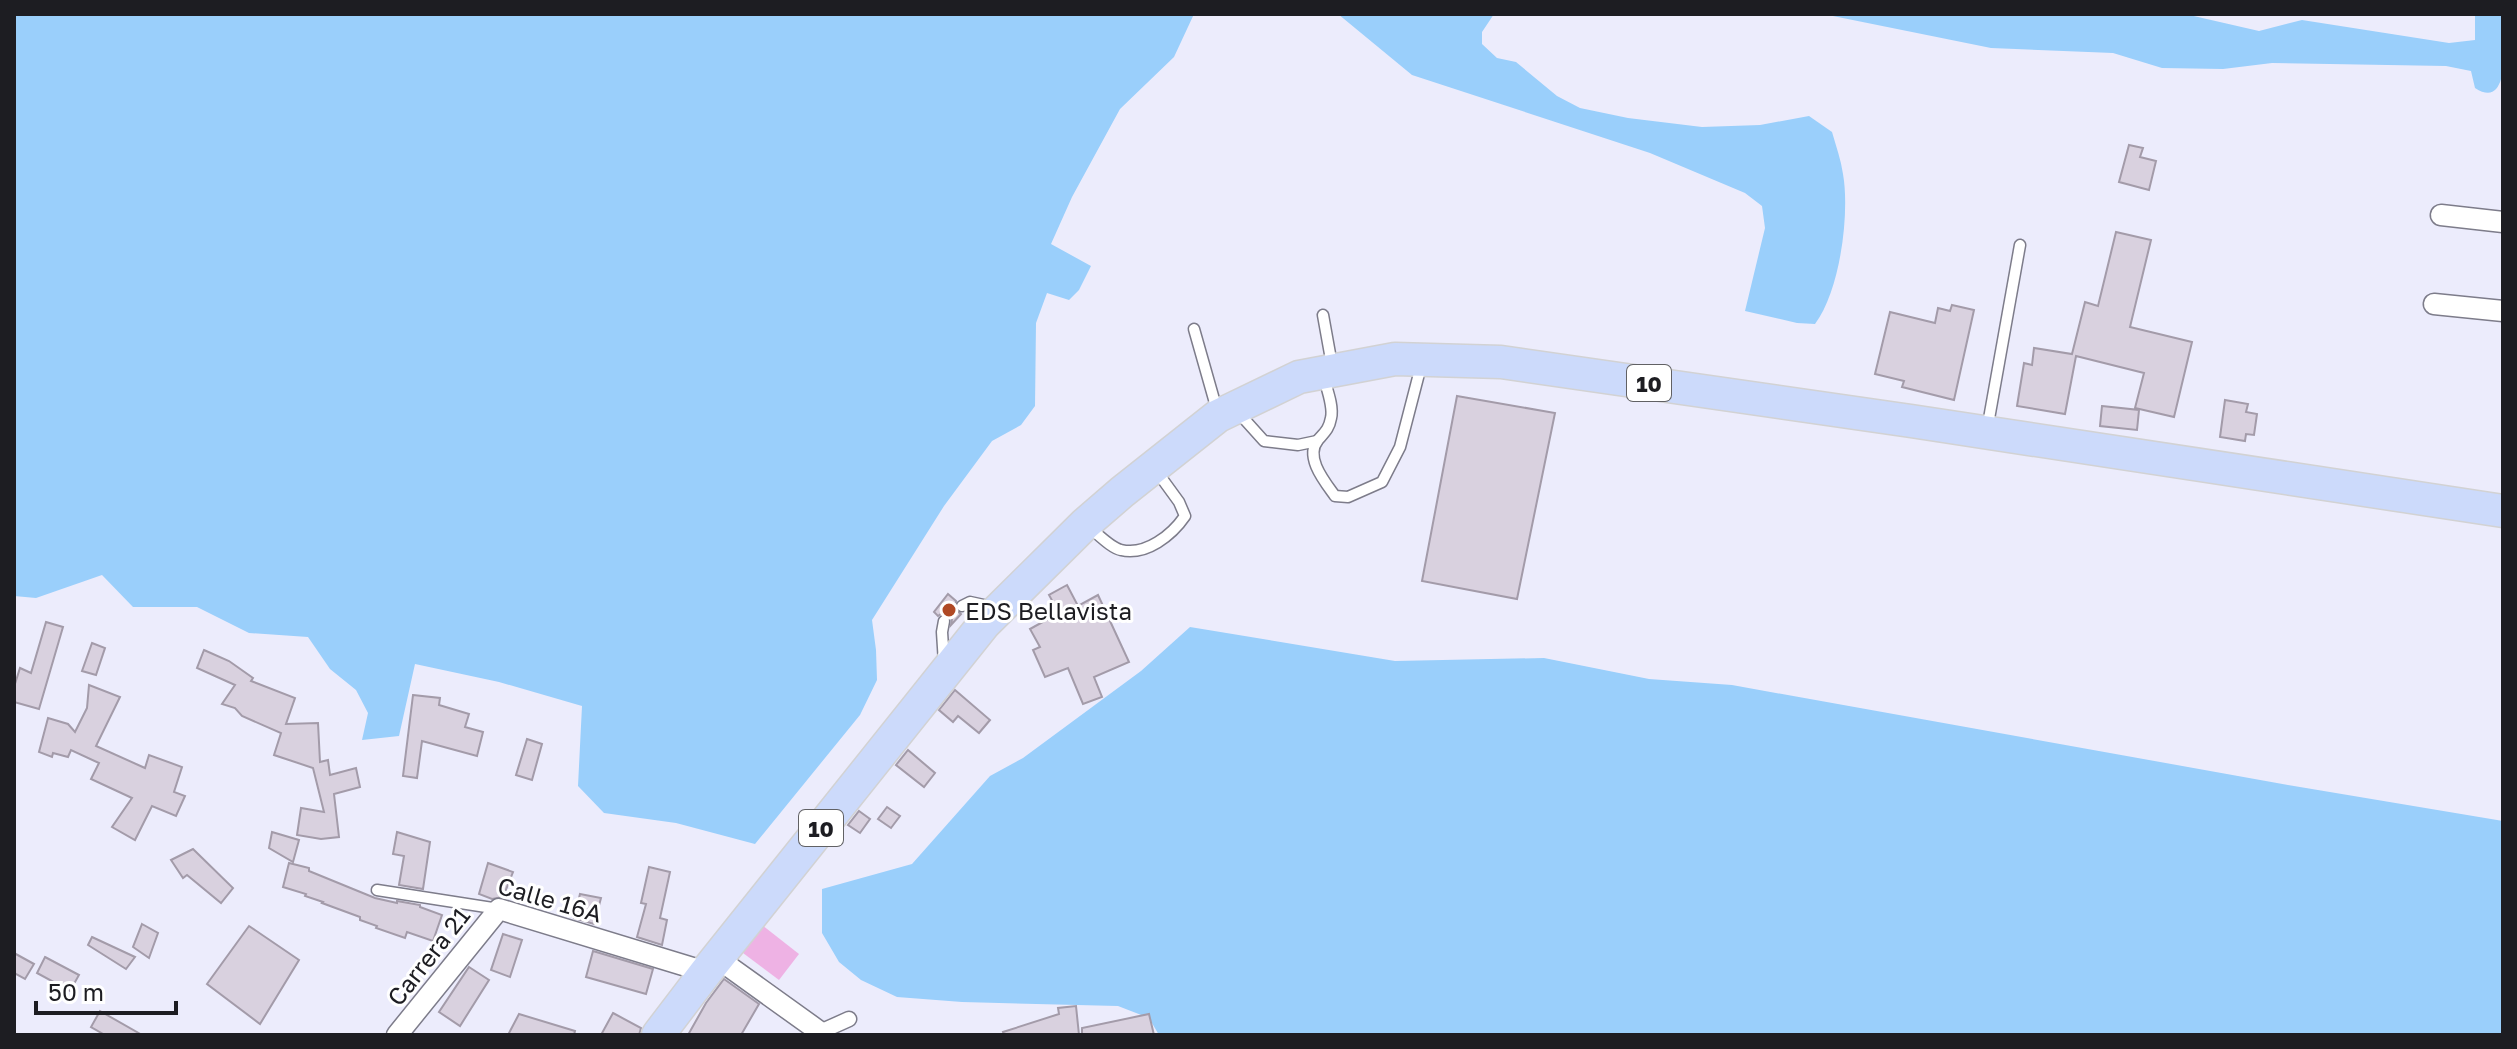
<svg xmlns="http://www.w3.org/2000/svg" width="2517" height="1049" font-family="'Golos Text',sans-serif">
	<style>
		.green { fill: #eeb2e4 }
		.water { fill: #9acffb }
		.building { fill: #d9d1df; stroke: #a39ba9; stroke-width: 2 }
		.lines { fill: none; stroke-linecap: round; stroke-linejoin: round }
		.service-casing { stroke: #7d7c8a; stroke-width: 13 }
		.pedestrian-casing { stroke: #7d7c8a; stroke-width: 17 }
		.minor-casing { stroke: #7d7c8a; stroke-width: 23 }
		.primary-casing { stroke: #d2d2d3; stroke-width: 35 }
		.service { stroke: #fff; stroke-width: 10 }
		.pedestrian { stroke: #fff; stroke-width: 14 }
		.minor { stroke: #fff; stroke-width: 20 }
		.primary { stroke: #ccdafb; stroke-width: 32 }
		.poi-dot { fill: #b04924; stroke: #fff; stroke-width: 3 }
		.labels { text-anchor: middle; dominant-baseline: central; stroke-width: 6; stroke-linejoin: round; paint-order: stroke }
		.shield { fill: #fff; stroke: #616164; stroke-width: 2 }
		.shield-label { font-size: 22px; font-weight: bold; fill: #1d1d22 }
		.poi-label { font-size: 24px; fill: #1d1d22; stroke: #fff; text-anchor: start }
		.street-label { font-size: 24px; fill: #1d1d22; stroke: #fff }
	</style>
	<rect width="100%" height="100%" fill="#ececfc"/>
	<polygon class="green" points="758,922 799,954 779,980 739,950"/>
	<g class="water">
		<polygon points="14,14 1194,14 1174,57 1120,109 1072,197 1051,244 1091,266 1079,290 1069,300 1047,293 1036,323 1035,406 1021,425 992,441 944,506 872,620 876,650 877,680 860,715 755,844 676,823 604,813 578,786 582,706 499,682 415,664 399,736 362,740 368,713 356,690 330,669 308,637 249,633 197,607 133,607 102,575 36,598 14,596"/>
		<path d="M1338 14H1494L1482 32V44L1497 58 1516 62 1557 96 1580 108 1628 118 1702 127 1760 125 1809 116 1832 132C1836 146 1841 160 1843 174 1850 214 1840 291 1815 324L1797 323 1745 311 1765 228 1762 206 1745 193 1650 153 1412 75Z"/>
		<path d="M1823 14H2185L2259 31 2302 20 2449 43 2475 40V14H2503C2503 34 2513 113 2475 88L2471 71 2446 66 2272 63 2223 69 2162 68 2113 53 1991 48Z"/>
		<polygon points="1190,627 1395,661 1544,658 1649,679 1732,685 2288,785 2503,821 2503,1035 1159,1035 1149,1018 1118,1006 962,1002 897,997 861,980 839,962 822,933 822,889 912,864 990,776 1023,758 1141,671"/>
	</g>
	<g class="building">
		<polygon points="2129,145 2143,148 2140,157 2156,161 2149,190 2119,182"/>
		<polygon points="2116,232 2151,240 2130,327 2192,342 2174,417 2135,408 2144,373 2076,356 2065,414 2017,406 2024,363 2032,365 2034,348 2072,354 2085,302 2098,306"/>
		<polygon points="1952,305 1974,310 1954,400 1902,387 1904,381 1875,374 1890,312 1935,323 1938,308 1950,311"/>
		<polygon points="1457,396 1555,413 1517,599 1422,581"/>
		<polygon points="2225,400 2248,404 2246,412 2257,414 2254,435 2246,434 2245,441 2220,437"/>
		<polygon points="2102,406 2139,410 2137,430 2100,426"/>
		<polygon points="1067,585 1078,606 1098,595 1129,662 1094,677 1102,697 1083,704 1068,668 1045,677 1033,650 1040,647 1030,629 1059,613 1049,595"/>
		<polygon points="948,594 956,601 955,609 961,614 951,625 952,619 949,614 942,613 938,616 934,612"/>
		<polygon points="46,622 63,627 39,709 14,702 14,687 20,668 31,673"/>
		<polygon points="92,643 105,648 96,675 82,671"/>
		<polygon points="204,650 229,661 253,678 251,681 295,698 286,724 318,723 320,762 328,760 330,775 356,768 360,787 334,794 339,837 321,839 297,835 301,808 324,812 313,768 274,755 281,733 242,716 235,708 222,704 235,685 197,668"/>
		<polygon points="89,685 120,697 96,746 145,768 149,755 182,767 174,792 185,796 176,816 152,806 135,840 112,827 132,798 91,779 99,763 71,750 68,757 53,753 52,757 39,752 48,718 68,724 75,732 87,708"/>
		<polygon points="955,690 990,720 979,733 958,716 953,722 939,710"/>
		<polygon points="413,695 440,698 439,705 469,714 465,727 483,732 477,756 422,741 417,778 403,776"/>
		<polygon points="527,739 542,744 532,780 516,775"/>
		<polygon points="908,750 935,773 924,787 896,765"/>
		<polygon points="887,807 900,816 891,828 878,819"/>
		<polygon points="859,811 870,819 860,833 848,825"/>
		<polygon points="272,832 299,840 293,862 269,848"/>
		<polygon points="397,832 430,842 423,889 399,885 404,856 393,854"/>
		<polygon points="193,849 233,888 221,903 187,875 183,878 171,860"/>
		<polygon points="289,863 309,868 309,871 375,898 397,903 397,901 420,905 420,907 442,915 433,941 407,932 405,938 376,928 377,926 360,920 360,917 322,903 323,902 305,896 306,894 283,887"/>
		<polygon points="488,863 513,872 503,897 492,899 479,894"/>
		<polygon points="649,867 670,872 660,918 667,920 662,945 637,937 646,904 641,903"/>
		<polygon points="580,894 601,898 594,924 574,918"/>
		<polygon points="142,924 158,933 149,958 133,947"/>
		<polygon points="249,926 299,960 260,1024 207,984"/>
		<polygon points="503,934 522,940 510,977 491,970"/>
		<polygon points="92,937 135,957 126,969 88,945"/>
		<polygon points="593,951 653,969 646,994 586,977"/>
		<polygon points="14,953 34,964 25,979 14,973"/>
		<polygon points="45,957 79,975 70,991 37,973"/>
		<polygon points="469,967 489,980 460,1026 439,1012"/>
		<polygon points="724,979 759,1004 741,1035 688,1035 706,1003"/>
		<polygon points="1076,1006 1079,1035 1004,1035 1003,1032 1059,1014 1058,1008"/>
		<polygon points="100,1011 142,1035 105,1035 91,1027"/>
		<polygon points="613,1013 641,1028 639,1035 601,1035"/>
		<polygon points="519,1014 575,1031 574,1035 508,1035"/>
		<polygon points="1149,1014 1154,1035 1082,1035 1082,1028"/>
	</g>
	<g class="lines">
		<defs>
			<g id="service">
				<polyline points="1323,315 1332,365"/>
				<polyline points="1194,329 1217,410"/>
				<path d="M1323 375C1326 387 1334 406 1331 418 1329 429 1325 432 1318 440 1304 457 1325 482 1335 496L1348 497 1382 482 1400 447 1421 366"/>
				<polyline points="1237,411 1264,441 1298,445 1317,441"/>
				<polyline points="1987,430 2020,245"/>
				<path d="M1090 528C1098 534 1111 548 1121 550 1146 556 1172 535 1185 516L1179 502 1155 469"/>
				<polyline points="962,606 970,602 993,607"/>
				<polyline points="944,663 942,632 944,621"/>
				<polyline points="377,890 499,909"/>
			</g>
			<polyline id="pedestrian" points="820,1032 849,1019"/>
			<g id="minor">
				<polyline points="2441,215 2503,222"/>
				<polyline points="2434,304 2503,311"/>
				<polyline points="717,958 820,1032 820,1035"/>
				<polyline points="397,1035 499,909 706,972"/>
			</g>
			<polyline id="primary" points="658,1035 706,972 984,624 1085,524 1122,492 1218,416 1299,377 1395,359 1501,362 1911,421 2503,511"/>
		</defs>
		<use href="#service" class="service-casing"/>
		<use href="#pedestrian" class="pedestrian-casing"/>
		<use href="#minor" class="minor-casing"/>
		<use href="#primary" class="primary-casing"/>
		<use href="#service" class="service"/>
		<use href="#pedestrian" class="pedestrian"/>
		<use href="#minor" class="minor"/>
		<use href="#primary" class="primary"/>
	</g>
	<circle class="poi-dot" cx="949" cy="610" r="8"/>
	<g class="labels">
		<g class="shield">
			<rect x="1627" y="365" width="44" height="36" rx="6"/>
			<rect x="799" y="810" width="44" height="36" rx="6"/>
		</g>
		<g class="shield-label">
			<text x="1649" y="383">10</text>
			<text x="821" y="828">10</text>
		</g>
		<g class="poi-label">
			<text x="965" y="610">EDS Bellavista</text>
		</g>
		<g class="street-label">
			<text transform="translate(550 899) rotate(16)">Calle 16A</text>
			<text transform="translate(428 956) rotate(-52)">Carrera 21</text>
		</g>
	</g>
	<rect width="2517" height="1049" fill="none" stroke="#1d1d22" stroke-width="32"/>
	<path d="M36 1001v12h140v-12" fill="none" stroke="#1d1d22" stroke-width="4"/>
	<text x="48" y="1001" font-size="24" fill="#1d1d22" stroke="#ffffff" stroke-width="6" paint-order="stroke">50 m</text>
</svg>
